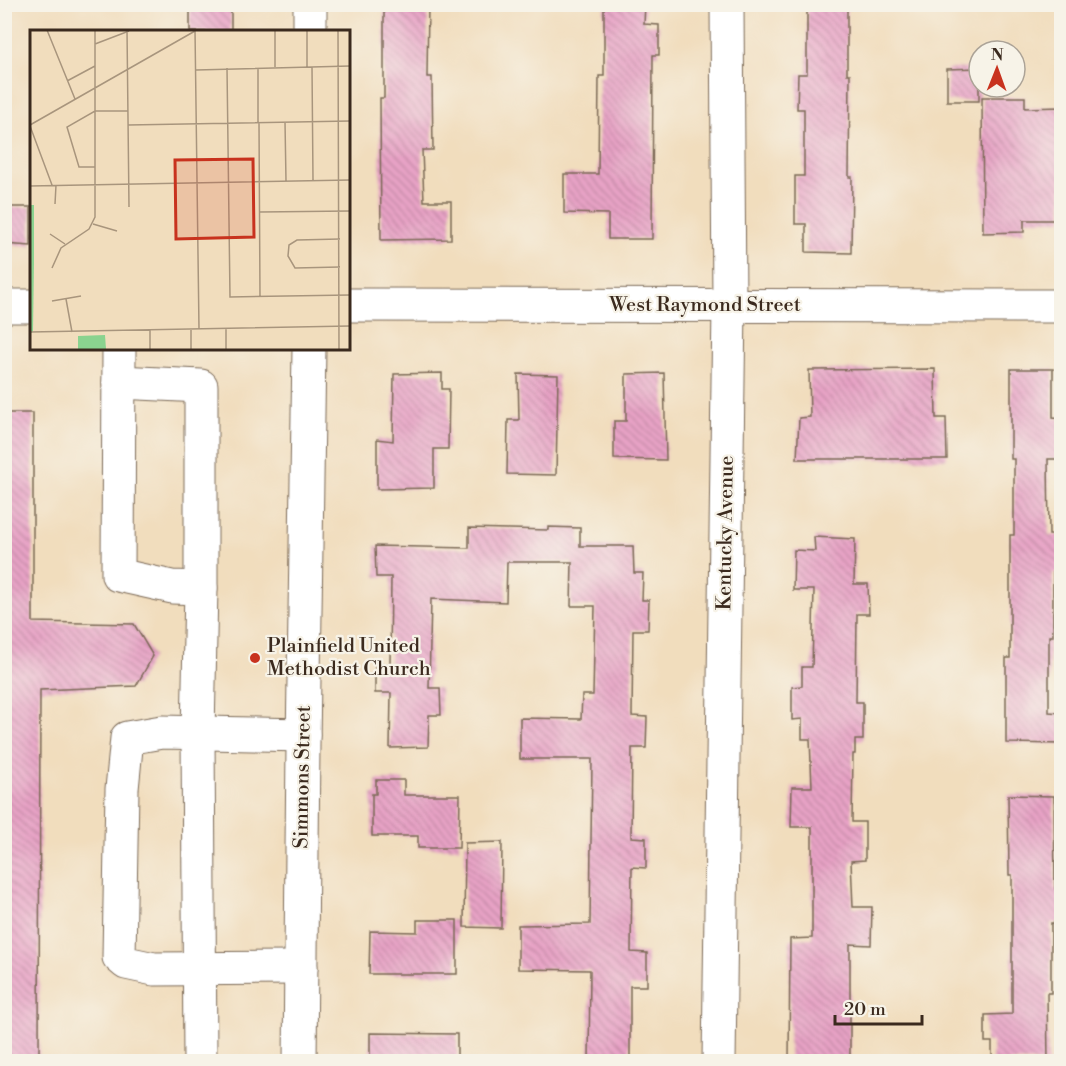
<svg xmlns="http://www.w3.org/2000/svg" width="1066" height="1066" font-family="'Libre Bodoni',serif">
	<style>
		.building { fill: url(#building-back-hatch) }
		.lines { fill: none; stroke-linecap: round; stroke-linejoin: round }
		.minor-casing { stroke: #7b6956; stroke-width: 35 }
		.minor { stroke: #fff; stroke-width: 33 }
		.poi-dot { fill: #c8321e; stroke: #f7f3e8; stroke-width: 2 }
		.labels { text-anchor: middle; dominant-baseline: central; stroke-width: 4.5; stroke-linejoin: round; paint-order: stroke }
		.street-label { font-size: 20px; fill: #3b2a1e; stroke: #f7f3e8 }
		.poi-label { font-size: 20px; fill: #3b2a1e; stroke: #f7f3e8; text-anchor: start }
		.inset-road { fill: none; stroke: #a8957d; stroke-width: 1.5 }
		.view { fill: #c8321e; fill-opacity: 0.15; stroke: #c8321e; stroke-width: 3 }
		.inset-edge { fill: none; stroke: #3b2a1e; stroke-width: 3 }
	</style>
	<defs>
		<pattern id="building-back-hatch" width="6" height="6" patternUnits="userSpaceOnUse" patternTransform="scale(1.5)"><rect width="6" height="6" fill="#e8a3c6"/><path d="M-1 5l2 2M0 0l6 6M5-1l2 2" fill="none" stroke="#bd85a0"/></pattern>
	</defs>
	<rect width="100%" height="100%" fill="#f7f3e8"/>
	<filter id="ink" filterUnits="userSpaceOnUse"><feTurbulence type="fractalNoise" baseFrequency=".0167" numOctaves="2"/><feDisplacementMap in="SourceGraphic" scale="12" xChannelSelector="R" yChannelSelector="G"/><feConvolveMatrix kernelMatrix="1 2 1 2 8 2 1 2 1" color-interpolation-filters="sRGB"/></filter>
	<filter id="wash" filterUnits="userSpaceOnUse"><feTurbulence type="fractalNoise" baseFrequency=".008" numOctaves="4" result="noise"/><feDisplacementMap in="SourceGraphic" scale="24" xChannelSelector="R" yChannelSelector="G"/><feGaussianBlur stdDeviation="1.35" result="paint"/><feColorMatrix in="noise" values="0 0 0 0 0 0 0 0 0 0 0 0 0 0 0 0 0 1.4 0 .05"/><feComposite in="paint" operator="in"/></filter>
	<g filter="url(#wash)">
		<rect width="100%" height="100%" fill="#f1ddbd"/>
		<g id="blocks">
			<g class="building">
				<rect x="190" y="4" width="41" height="28"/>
				<polygon points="384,4 428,4 427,77 432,77 433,150 422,150 424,201 451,201 451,239 381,240 380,98 384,98"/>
				<polygon points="604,4 645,4 644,24 659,25 659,55 653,55 652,239 608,239 608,214 564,213 564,174 598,174 599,76 604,76"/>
				<polygon points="807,4 847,4 847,74 850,74 849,177 852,177 851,253 806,252 806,224 795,224 795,176 804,176 804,109 797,109 798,74 807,74"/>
				<polygon points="979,68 979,101 947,101 947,69"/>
				<polygon points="982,97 1025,97 1025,108 1062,107 1062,220 1024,220 1024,232 983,233"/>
				<polygon points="4,207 31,207 31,246 4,244"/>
				<polygon points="935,369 936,418 946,418 947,459 797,459 799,418 810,417 809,370"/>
				<polygon points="1011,369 1053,369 1053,418 1062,419 1062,459 1048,459 1049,535 1062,535 1062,573 1053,573 1053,636 1049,636 1049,712 1062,713 1062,744 1006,743 1006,658 1010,658 1010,535 1014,535 1014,459 1011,459"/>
				<polygon points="442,373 442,389 449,389 448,449 434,449 434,488 377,489 377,439 393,441 394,374"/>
				<polygon points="664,373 666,460 614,459 614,421 626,421 626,374"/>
				<polygon points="518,374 558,375 556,475 507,474 508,420 519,420"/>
				<polygon points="4,413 33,413 33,622 134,624 153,656 136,686 40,690 39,1062 4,1062"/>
				<polygon points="548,527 580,528 580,546 633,546 634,573 643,573 642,600 649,600 648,630 633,630 632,716 647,717 646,748 632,748 631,837 646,838 646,868 632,867 631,952 647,953 647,986 630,986 630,1062 589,1062 590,970 518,969 518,925 590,924 592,759 520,759 520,718 581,719 582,695 593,695 595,606 571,606 572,562 507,562 506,602 431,599 429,688 440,688 441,715 429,715 428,747 390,748 391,693 375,693 375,664 390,664 391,577 376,577 375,546 469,548 469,528 548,530"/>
				<polygon points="814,537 855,539 854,584 868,584 869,614 857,614 856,702 863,702 863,740 855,740 855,754 853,754 852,822 865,822 865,860 851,861 853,907 872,907 871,945 850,944 850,1062 789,1062 790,939 812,938 812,827 791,827 792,787 812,787 810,739 802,739 802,719 792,720 792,687 802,686 802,667 812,667 814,590 793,590 794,550 815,551"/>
				<polygon points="376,780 404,780 404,795 460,795 459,848 418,848 418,836 372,836 372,794 376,794"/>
				<polygon points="1008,795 1054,796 1055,889 1062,889 1062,923 1051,923 1051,993 1047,993 1048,1062 992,1062 992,1042 985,1042 985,1015 1012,1014 1012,875 1009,875"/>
				<polygon points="502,842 501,928 464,927 465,843"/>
				<polygon points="417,920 457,920 457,974 369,974 370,931 417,932"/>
				<polygon points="370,1033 457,1034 457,1062 370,1062"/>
			</g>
		</g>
	</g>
	<g filter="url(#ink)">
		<use href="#blocks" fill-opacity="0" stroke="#7b6956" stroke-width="1.5"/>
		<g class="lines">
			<defs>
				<g id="minor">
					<polyline points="310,32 310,4"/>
					<polyline points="348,305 1062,306"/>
					<polyline points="4,306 32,306"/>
					<polyline points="119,348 118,575 172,587 201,588 198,733 200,1062"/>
					<polyline points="119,382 201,386 201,588"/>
					<polyline points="301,968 154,969 126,963 119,957 122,789 127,738 162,732 303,735"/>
					<polyline points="300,1062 303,745 309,348"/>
					<polyline points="719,1062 729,305 727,4"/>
				</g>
			</defs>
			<use href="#minor" class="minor-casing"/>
			<use href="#minor" class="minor"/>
		</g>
	</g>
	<circle class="poi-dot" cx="255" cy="658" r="6"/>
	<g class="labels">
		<g class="street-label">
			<text x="705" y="305">West Raymond Street</text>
			<text transform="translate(726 533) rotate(-89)">Kentucky Avenue</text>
			<text transform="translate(303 777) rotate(-89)">Simmons Street</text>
		</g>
		<g class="poi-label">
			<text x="267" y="646">Plainfield United<tspan x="267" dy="23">Methodist Church</tspan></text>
		</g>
	</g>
	<g transform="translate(30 30)">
		<rect width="320" height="320" fill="#f1ddbd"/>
		<path d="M75 305 76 319H48V306Z" fill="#8ad38f"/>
		<path d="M0 175H4V233L3 302 0 303Z" fill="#8ad38f"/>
		<path class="inset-road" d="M17 0 45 69M97 0 99 177M165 0 169 299M245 0V37M277 0V37M308 0 309 319M65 14 99 1M282 37 283 150M197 38 200 267 320 265M228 38V93M166 40 320 36M37 51 65 36M255 92 256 151M229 93 230 267M0 95 165 1M98 95 320 91M0 96 22 155M65 137H49L37 97 65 81H98M0 156 320 150M25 174 26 155M230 182 320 181M63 194 87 201M20 204 35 214M310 209 267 210 259 215 258 226 265 238 310 237M22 238 31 218 59 199 65 187V0M36 269 42 302M22 271 51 266M161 299V319M196 299V319M0 302 320 296M120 319V300"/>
		<path class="view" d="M223 129 224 207 146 209 145 130Z"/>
		<rect width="320" height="320" class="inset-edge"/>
	</g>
	<rect width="1066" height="1066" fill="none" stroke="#f7f3e8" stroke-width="24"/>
	<g transform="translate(997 69) rotate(1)"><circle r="28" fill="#f7f3e8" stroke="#aca397" stroke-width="1.5"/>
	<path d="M0-4.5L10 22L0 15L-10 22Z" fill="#c8321e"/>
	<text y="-9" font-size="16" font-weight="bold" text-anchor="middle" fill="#3b2a1e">N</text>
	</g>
	<path d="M835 1015v9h87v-9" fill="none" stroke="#3b2a1e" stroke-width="3"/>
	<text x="844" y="1015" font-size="18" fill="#3b2a1e" stroke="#f7f3e8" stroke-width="4.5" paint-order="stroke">20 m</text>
</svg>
